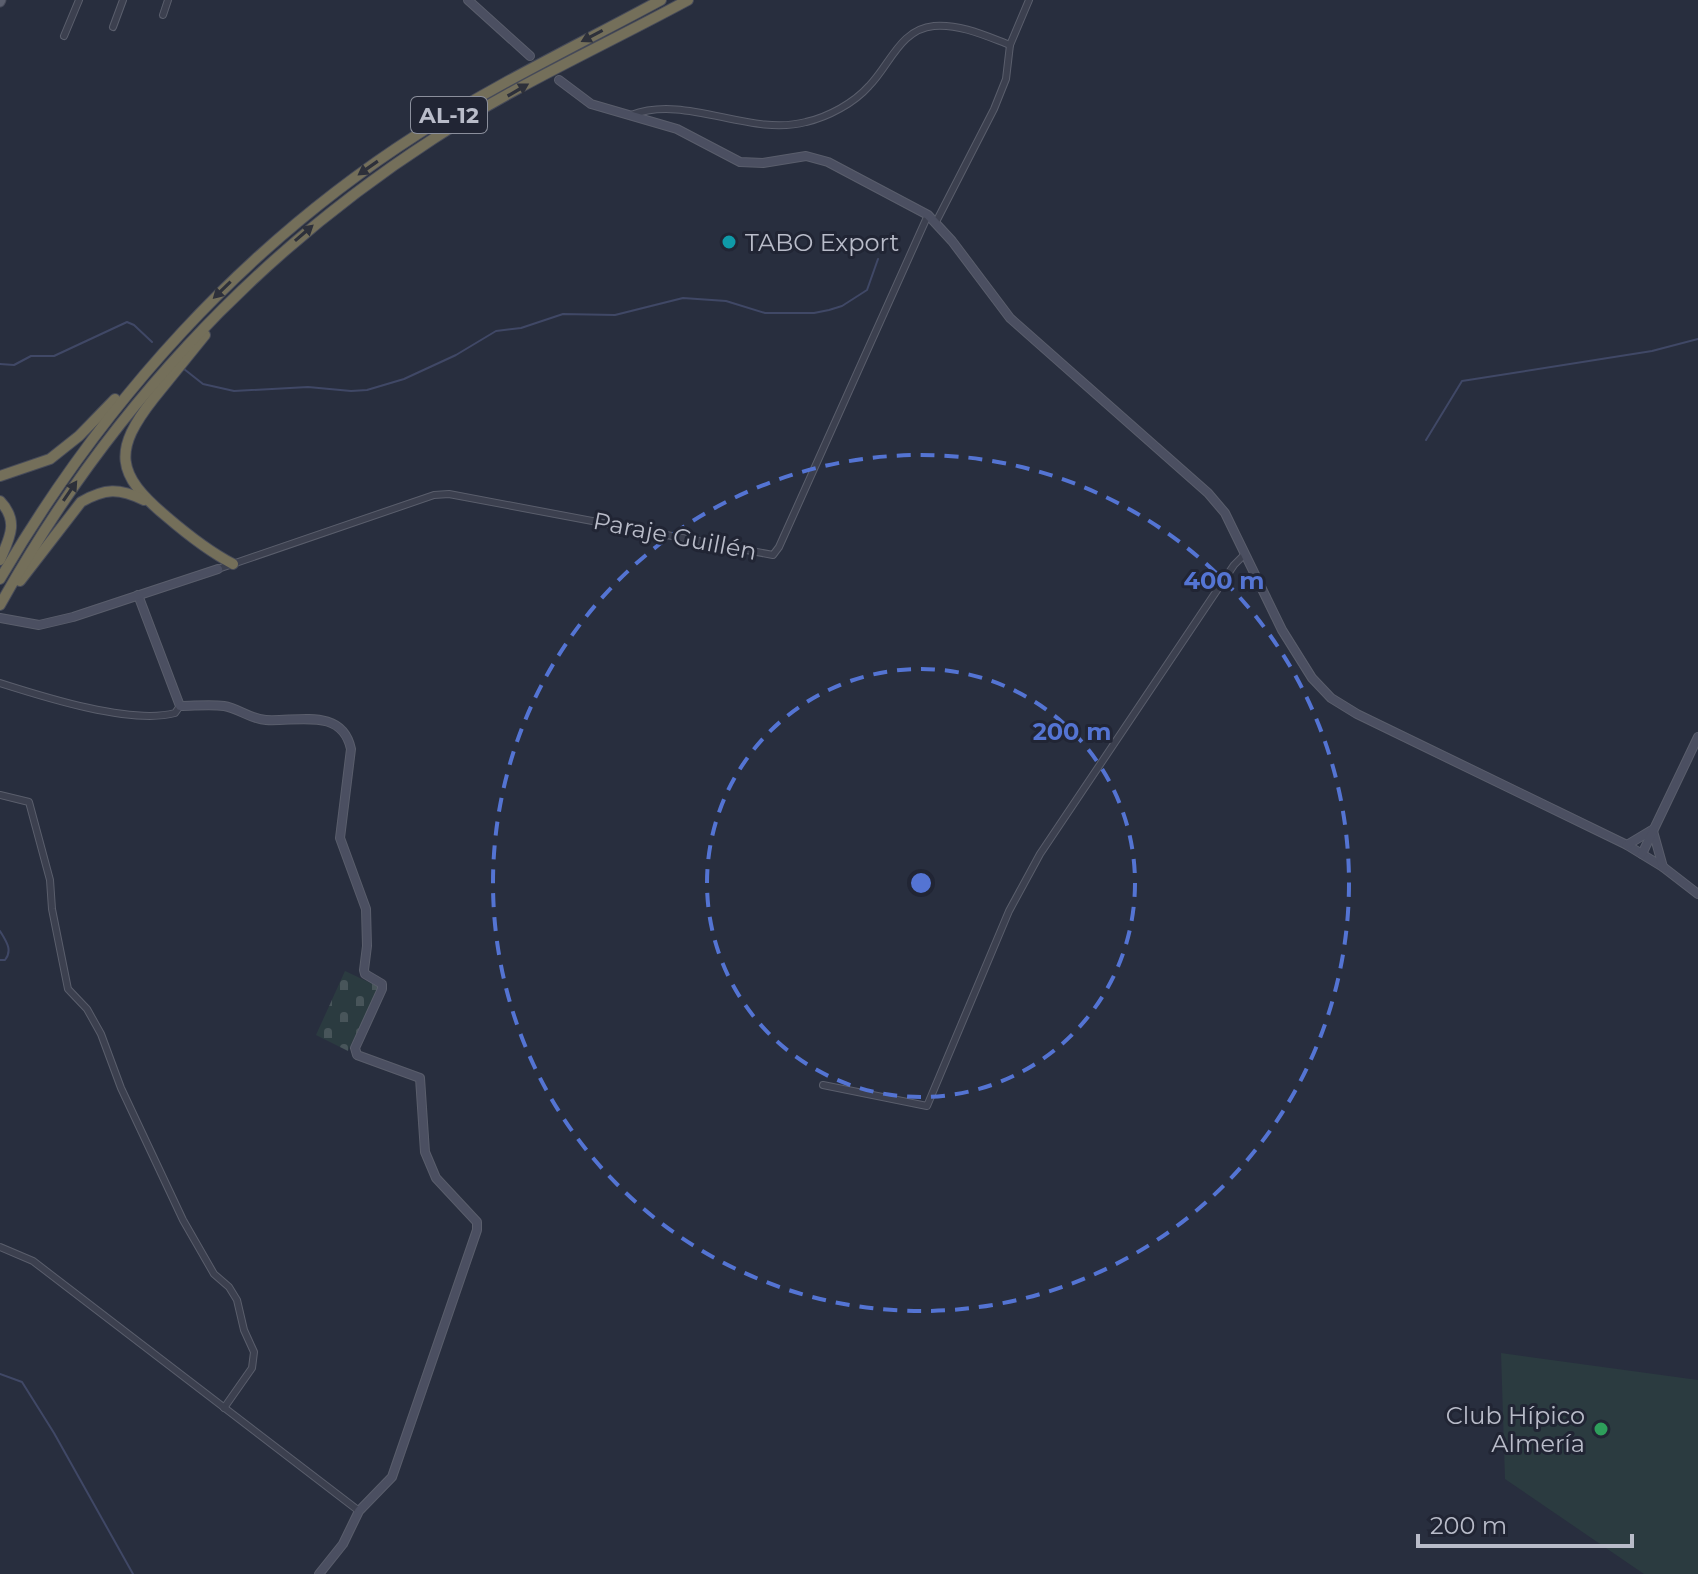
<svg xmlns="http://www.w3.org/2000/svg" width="1698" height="1574" font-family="Montserrat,sans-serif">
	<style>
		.cemetery { fill: url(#cemetery-stones) }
		.pitch { fill: #2b3b40 }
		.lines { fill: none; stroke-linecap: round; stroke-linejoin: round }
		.stream { stroke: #404866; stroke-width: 2 }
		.street-casing { stroke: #5a5e6c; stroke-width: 8 }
		.secondary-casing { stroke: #5a5e6c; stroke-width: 10 }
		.primary-casing { stroke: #464958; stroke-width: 11 }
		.highway-casing { stroke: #474b59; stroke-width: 12 }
		.street { stroke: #3c404f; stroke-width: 6 }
		.secondary { stroke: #4b4f61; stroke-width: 8 }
		.primary { stroke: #5b5f6e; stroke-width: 9 }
		.highway { stroke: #746f5a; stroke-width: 10 }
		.oneway { fill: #2d303a }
		.ring { fill: none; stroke: #5474d3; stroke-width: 4; stroke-dasharray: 14 10 }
		.culture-dot { fill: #0f9aa8; stroke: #212534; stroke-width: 3 }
		.leisure-dot { fill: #2e9e5b; stroke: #212534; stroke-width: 3 }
		.labels { text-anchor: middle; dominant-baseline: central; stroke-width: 6; stroke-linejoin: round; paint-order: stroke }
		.shield { fill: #212534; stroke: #8b8f9c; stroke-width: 2 }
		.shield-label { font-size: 22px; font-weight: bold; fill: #b9bcc9 }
		.poi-label { font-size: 24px; fill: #b9bcc9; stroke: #212534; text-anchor: start }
		.street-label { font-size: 24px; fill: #b9bcc9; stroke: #212534 }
		.centre { fill: #5474d3; stroke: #212534; stroke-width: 4 }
		.ring-label { font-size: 24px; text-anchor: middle; font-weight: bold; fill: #5474d3; stroke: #212534; stroke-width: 6; stroke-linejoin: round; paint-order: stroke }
	</style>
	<defs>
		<pattern id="cemetery-stones" width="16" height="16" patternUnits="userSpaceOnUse" patternTransform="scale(2)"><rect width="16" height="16" fill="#2b3b40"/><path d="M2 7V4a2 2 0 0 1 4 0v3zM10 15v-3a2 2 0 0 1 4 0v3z" fill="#48555a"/></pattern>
	</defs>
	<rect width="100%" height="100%" fill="#282e3e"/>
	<polygon class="cemetery" points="345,971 379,987 348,1051 316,1035"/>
	<polygon class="pitch" points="1501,1353 1698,1380 1698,1574 1644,1574 1505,1479"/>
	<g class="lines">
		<g class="stream">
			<polyline points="0,364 14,365 31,356 54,356 127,322 134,325 152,342"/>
			<polyline points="184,369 203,384 234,391 308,387 351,391 367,390 404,379 456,355 496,331 521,328 563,314 615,315 683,298 726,301 765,313 814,313 829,310 842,306 867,290 878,259"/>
			<polyline points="1426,440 1462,381 1652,351 1698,339"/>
			<path d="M0 931C6 941 13 950 5 960H0"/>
			<polyline points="0,1374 22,1382 54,1433 133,1574"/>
		</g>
		<defs>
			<g id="street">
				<polyline points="163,15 168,0"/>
				<polyline points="113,27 123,0"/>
				<polyline points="64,36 79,0"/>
				<path d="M631 115C687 94 749 137 806 122 828 117 854 103 869 86 890 65 900 29 934 26 961 24 986 36 1010 45"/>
				<polyline points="936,222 994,109 1006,79 1010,45 1029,0"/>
				<polyline points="218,569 434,495 449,494 773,555 779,547 928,215"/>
				<path d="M0 683C44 697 132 725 175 713L180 706"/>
				<polyline points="0,795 29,802 50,880 52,909 68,989 87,1009 101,1034 121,1088 183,1220 214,1274 229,1287 237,1300 244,1330 254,1352 252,1368 224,1408"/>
				<polyline points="823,1085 927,1106 1009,911 1040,854 1234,565 1244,555"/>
				<polyline points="0,1247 33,1261 359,1511"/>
			</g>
			<g id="secondary">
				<polyline points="468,0 530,56"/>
				<polyline points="559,80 591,104 677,129 740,162 763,163 806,156 828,162 928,215 952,241 1010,318 1208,493 1225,513 1282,630 1312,678 1331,698 1357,714 1627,845 1663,867 1698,894"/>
				<path d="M138 595 180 706C194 706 210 704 224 706 238 708 250 719 266 720 297 722 342 707 351 749L340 838 366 909 367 946 364 970 365 974 382 984V989L355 1048 357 1055 420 1078 425 1152 436 1178 477 1222V1230L392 1477 359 1511 343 1544 319 1574"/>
				<polyline points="0,618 39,625 73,617 218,569"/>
				<polyline points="1653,831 1663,867"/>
				<polyline points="1627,845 1652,830"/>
				<polyline points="1642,854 1698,737"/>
			</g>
			<polyline id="primary" points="0,2 1,0"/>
			<g id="highway">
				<path d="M205 335C188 356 171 377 154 398 113 450 115 474 167 517 188 535 208 551 233 564"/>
				<polyline points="0,476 50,459 79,436 115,399"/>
				<path d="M0 501C19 521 10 537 0 560"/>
				<path d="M0 579C104 401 243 246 418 134 496 84 580 44 661 0"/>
				<path d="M20 581 81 502C105 488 119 488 144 500"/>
				<path d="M0 605C105 416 251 257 433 139 514 86 603 46 688 0"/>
			</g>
		</defs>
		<use href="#street" class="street-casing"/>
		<use href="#secondary" class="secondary-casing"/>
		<use href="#primary" class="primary-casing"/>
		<use href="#highway" class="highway-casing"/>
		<use href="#street" class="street"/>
		<use href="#secondary" class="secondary"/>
		<use href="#primary" class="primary"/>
		<use href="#highway" class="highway"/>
	</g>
	<defs><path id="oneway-solid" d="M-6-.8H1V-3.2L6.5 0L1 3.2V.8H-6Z" transform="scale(2)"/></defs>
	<g class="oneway">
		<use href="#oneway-solid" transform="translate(592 36) rotate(152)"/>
		<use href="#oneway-solid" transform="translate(518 90) rotate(-30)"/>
		<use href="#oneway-solid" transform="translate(368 168) rotate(145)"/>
		<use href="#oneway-solid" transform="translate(304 233) rotate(-41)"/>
		<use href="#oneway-solid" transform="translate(222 290) rotate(136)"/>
		<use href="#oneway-solid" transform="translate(70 491) rotate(-56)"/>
	</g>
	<g class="ring">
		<circle cx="921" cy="883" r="214"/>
		<circle cx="921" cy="883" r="428"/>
	</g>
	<circle class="culture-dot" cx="729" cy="242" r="8"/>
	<circle class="leisure-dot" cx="1601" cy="1429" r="8"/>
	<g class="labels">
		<rect class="shield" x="411" y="97" width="76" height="36" rx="6"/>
		<g class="shield-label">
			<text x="449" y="115">AL-12</text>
		</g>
		<g class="poi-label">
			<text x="745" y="242">TABO Export</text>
			<text x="1585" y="1415" text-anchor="end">Club Hípico<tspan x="1585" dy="28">Almería</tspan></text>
		</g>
		<g class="street-label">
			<text transform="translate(675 536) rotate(11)">Paraje Guillén</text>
		</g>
	</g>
	<circle cx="921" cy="883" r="12" class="centre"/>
	<g class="ring-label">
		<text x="1224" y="589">400 m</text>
		<text x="1072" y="740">200 m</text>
	</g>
	<path d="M1418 1534v12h214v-12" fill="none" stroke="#b9bcc9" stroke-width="4"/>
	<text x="1430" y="1534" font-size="24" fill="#b9bcc9" stroke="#212534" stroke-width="6" paint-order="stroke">200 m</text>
</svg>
